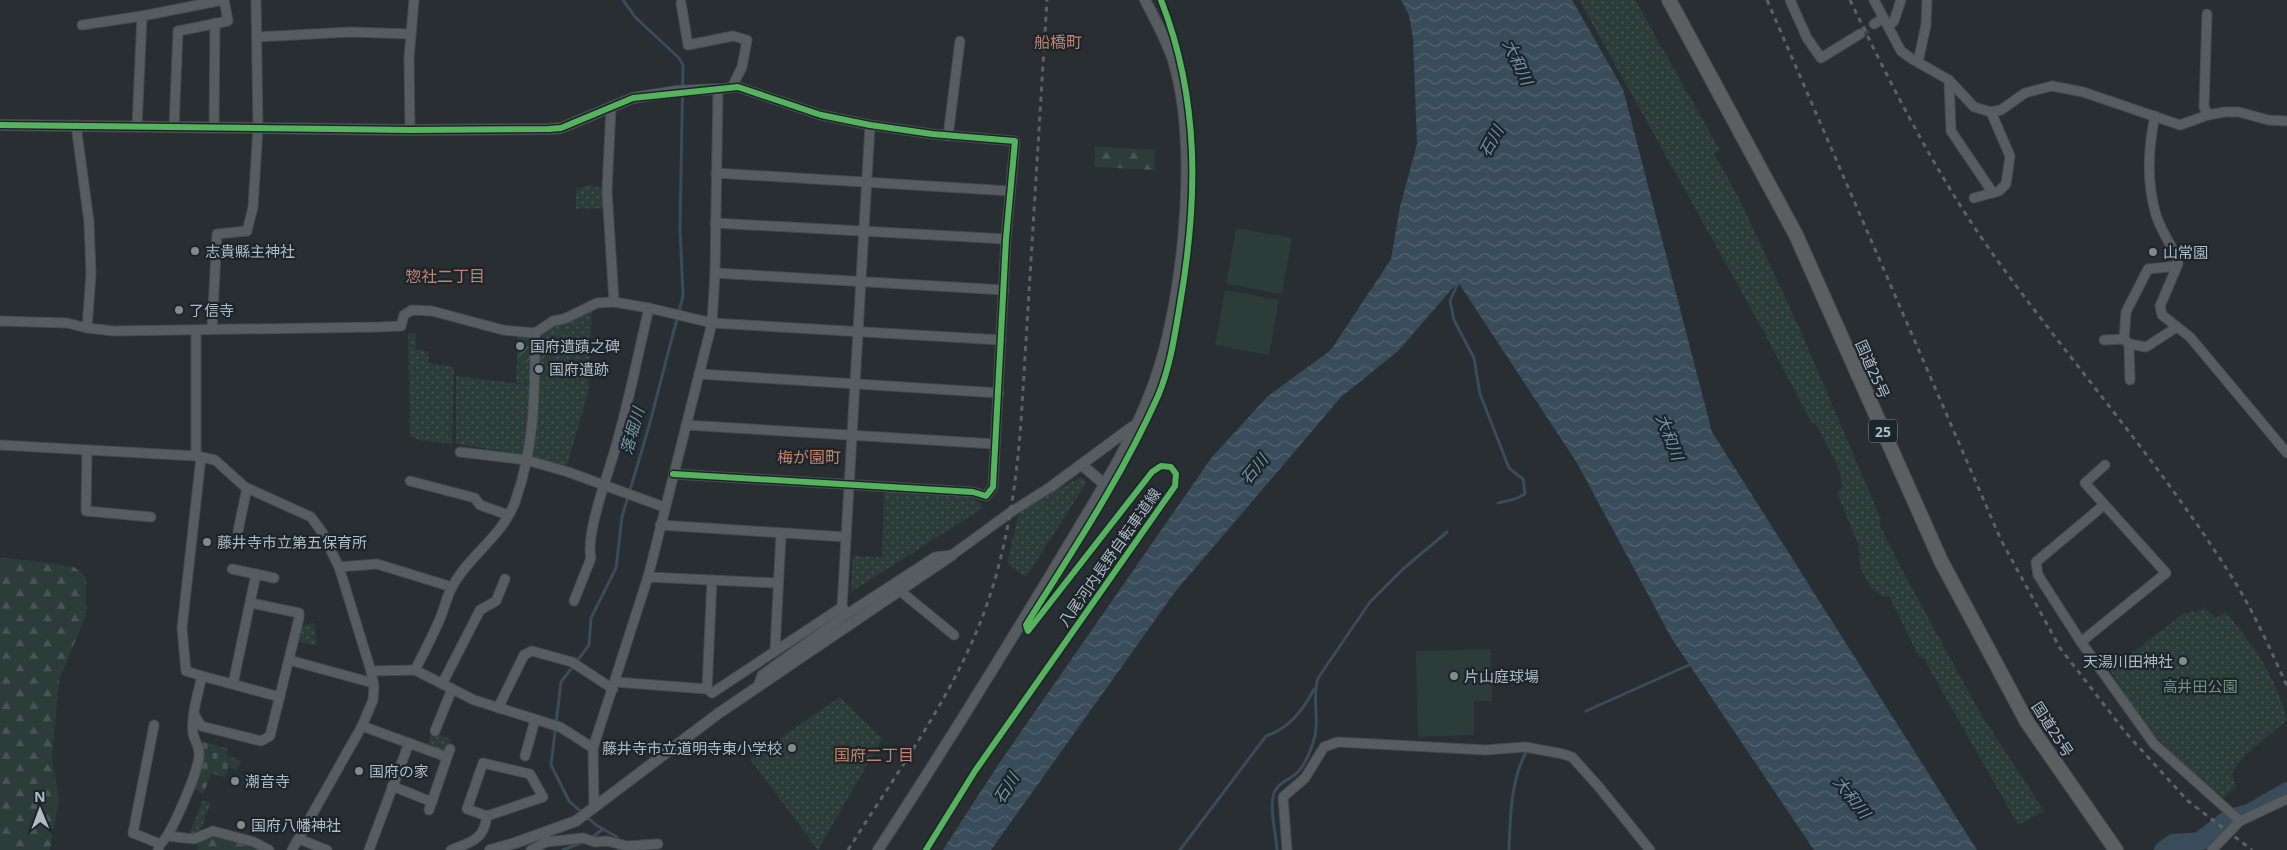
<svg xmlns="http://www.w3.org/2000/svg" width="2287" height="850" font-family="'Noto Sans','Noto Sans JP',sans-serif">
	<style>
		.grass { fill: #2b3c39 }
		.forest { fill: url(#forest-firs) }
		.cemetery { fill: url(#cemetery-stones) }
		.park { fill: url(#park-dots) }
		.garden { fill: url(#garden-furrows) }
		.water { fill: url(#water-waves) }
		.lines { fill: none; stroke-linecap: round; stroke-linejoin: round }
		.stream { stroke: #394c59; stroke-width: 3 }
		.river { stroke: #394c59; stroke-width: 18 }
		.minor-tunnel { stroke: #3d4348; stroke-width: 9; stroke-dasharray: 9 4.5; stroke-linecap: butt }
		.minor-casing { stroke: #464a4d; stroke-width: 11 }
		.tertiary-casing { stroke: #464a4d; stroke-width: 12 }
		.trunk-casing { stroke: #444a4d; stroke-width: 16 }
		.minor { stroke: #575c61; stroke-width: 9 }
		.tertiary { stroke: #575c61; stroke-width: 10 }
		.trunk { stroke: #5b5f62; stroke-width: 14 }
		.rail { stroke: #5c6164; stroke-width: 3; stroke-dasharray: 5 5; stroke-linecap: butt }
		.cycleway-casing { stroke: #1c252b; stroke-width: 9 }
		.cycleway { stroke: #56b35d; stroke-width: 6 }
		.poi-dot { fill: #828a90; stroke: #1c252b; stroke-width: 2 }
		.labels { text-anchor: middle; dominant-baseline: central; stroke-width: 4.5; stroke-linejoin: round; paint-order: stroke }
		.shield { fill: #1c252b; stroke: #858e95; stroke-width: 1 }
		.shield-label { font-size: 14px; font-weight: bold; fill: #b2bbc3 }
		.poi-label { font-size: 15px; fill: #b2bbc3; stroke: #1c252b; text-anchor: start }
		.street-label { font-size: 15px; fill: #b2bbc3; stroke: #1c252b }
		.park-label { font-size: 15px; fill: #739675; stroke: #1c252b }
		.neighbourhood-label { font-size: 16px; fill: #c5826a; stroke: #1c252b }
		.water-label { font-size: 16px; font-style: italic; fill: #7691a3; stroke: #1c252b }
	</style>
	<defs>
		<pattern id="forest-firs" width="22" height="20" patternUnits="userSpaceOnUse" patternTransform="scale(1.25)"><rect width="22" height="20" fill="#2b3c39"/><path d="M5 1l3.5 6h-7zM16 11l3.5 6h-7z" fill="#475654"/></pattern>
		<pattern id="cemetery-stones" width="16" height="16" patternUnits="userSpaceOnUse" patternTransform="scale(1.25)"><rect width="16" height="16" fill="#2b3c39"/><path d="M2 7V4a2 2 0 0 1 4 0v3zM10 15v-3a2 2 0 0 1 4 0v3z" fill="#475654"/></pattern>
		<pattern id="park-dots" width="8" height="8" patternUnits="userSpaceOnUse" patternTransform="scale(1.25)"><rect width="8" height="8" fill="#2b3c39"/><path d="M2 2h.1M6 6h.1" fill="none" stroke="#475654" stroke-width="1.8" stroke-linecap="round"/></pattern>
		<pattern id="garden-furrows" width="10" height="10" patternUnits="userSpaceOnUse" patternTransform="scale(1.25)"><rect width="10" height="10" fill="#2b3c39"/><path d="M-1 1l2-2M0 10L10 0M9 11l2-2" fill="none" stroke="#475654"/></pattern>
		<pattern id="water-waves" width="16" height="10" patternUnits="userSpaceOnUse" patternTransform="scale(1.25)"><rect width="16" height="10" fill="#394c59"/><path d="M0 5q4-4 8 0t8 0" fill="none" stroke="#53646f"/></pattern>
	</defs>
	<rect width="100%" height="100%" fill="#282e32"/>
	<g class="grass">
		<polygon points="1236,228 1292,238 1282,294 1226,284"/>
		<polygon points="1225,290 1279,300 1269,355 1215,345"/>
		<polygon points="1491,649 1492,701 1474,701 1474,735 1418,737 1416,651"/>
	</g>
	<g class="forest">
		<polygon points="1095,146 1155,150 1155,170 1094,167"/>
		<polygon points="0,558 38,561 74,567 86,576 86,616 59,680 52,758 59,799 50,850 0,850"/>
		<polygon points="212,835 259,847 257,850 197,850 197,843"/>
	</g>
	<polygon class="cemetery" points="202,741 228,749 227,755 241,761 237,770 229,767 225,778 212,773 203,794 192,788 203,752"/>
	<g class="park">
		<polygon points="1579,0 1635,0 1720,150 1714,153 1741,202 1802,334 1881,519 1880,526 1901,568 1979,711 2044,811 2018,825 1924,659 1919,657 1889,596 1884,597 1872,589 1860,568 1858,544 1837,493 1843,486 1838,467 1816,424 1811,422 1764,332"/>
		<polygon points="591,185 604,189 604,208 576,209 576,189"/>
		<polygon points="592,308 588,393 566,469 530,459 538,336 548,327"/>
		<polygon points="408,333 416,334 416,349 429,352 428,363 454,367 452,444 418,440 410,436"/>
		<polygon points="518,335 532,336 532,384 516,383"/>
		<polygon points="456,376 530,385 527,442 521,454 456,444"/>
		<polygon points="1081,477 1087,482 1026,577 1007,564 1020,509"/>
		<polygon points="884,491 969,496 980,503 983,508 851,592 853,556 882,557"/>
		<path d="M2204 607 2216 618 2225 612C2253 643 2277 679 2287 720L2243 757 2232 773 2236 787 2223 798 2186 767 2143 723 2110 670 2184 613 2188 614 2192 611 2195 613Z"/>
		<polygon points="315,623 317,646 298,641 301,626"/>
		<polygon points="840,697 882,739 818,850 750,759"/>
		<polygon points="432,732 451,739 446,753 427,745"/>
		<polygon points="203,800 211,803 198,836 188,837"/>
	</g>
	<g class="garden">
		<path d="M559 329 566 331C563 347 553 358 538 364V349L550 342Z"/>
		<polygon points="518,347 532,349 532,364 517,361"/>
	</g>
	<polygon class="water" points="1401,0 1572,0 1623,89 1712,432 1977,850 1814,850 1672,639 1577,463 1458,282 1398,351 1341,397 1175,592 991,850 943,850 998,765 1212,457 1268,396 1331,350 1391,259 1400,207 1417,144 1413,38 1409,15"/>
	<g class="lines">
		<g class="stream">
			<polyline points="1460,278 1450,301 1454,320 1474,358 1480,394 1509,468 1523,479 1525,494 1515,499 1498,503"/>
			<polyline points="1586,711 1691,664"/>
			<polyline points="591,838 603,829"/>
			<polyline points="563,850 586,841"/>
			<polyline points="619,850 617,837 596,825 569,801 551,765 561,682 589,645 591,618 616,568 622,517 649,426 683,296 680,228 683,65 679,58 635,17 623,0"/>
			<path d="M1180 850 1266 736C1288 729 1304 709 1314 689"/>
			<path d="M1277 850C1276 834 1269 807 1274 793 1278 782 1290 780 1297 773 1304 766 1310 752 1313 743 1321 721 1311 699 1318 678L1370 602 1403 569 1447 532"/>
			<path d="M1509 850C1510 818 1511 780 1526 752"/>
		</g>
		<polyline class="river" points="2163,850 2173,843 2202,841 2203,838 2228,819 2249,813 2287,791"/>
		<polyline class="minor-tunnel" points="1860,34 1874,24"/>
		<defs>
			<g id="minor">
				<polyline points="1790,0 1807,38 1821,58 1860,34"/>
				<polyline points="1874,0 1901,51 1912,59 1949,80 1974,107 1991,112 2001,110 2025,93 2052,86 2083,92 2180,125 2208,115 2225,112 2239,112 2268,120 2287,121"/>
				<polyline points="681,3 688,45 733,36 747,40 742,67 732,87"/>
				<polyline points="2207,14 2204,107 2208,115"/>
				<polyline points="1874,24 1884,18"/>
				<polyline points="82,25 142,16 223,0"/>
				<polyline points="1888,26 1894,21 1901,0"/>
				<polyline points="257,37 350,32 411,34"/>
				<polyline points="1918,62 1926,25 1927,0"/>
				<polyline points="1949,80 1951,131 1993,193"/>
				<polyline points="611,107 607,191 614,302"/>
				<path d="M2155 116C2148 148 2147 184 2156 215 2161 230 2170 244 2177 257L2178 264 2160 306 2162 315 2190 337 2287 453"/>
				<polyline points="76,125 89,222 91,274 87,328"/>
				<polyline points="137,126 142,16"/>
				<polyline points="174,127 178,31 228,21 224,0"/>
				<polyline points="214,127 215,23"/>
				<polyline points="410,130 409,58 414,0"/>
				<polyline points="948,136 960,41"/>
				<polyline points="716,173 1010,191"/>
				<polyline points="1974,198 1999,191 2006,184 2010,156 1991,112"/>
				<polyline points="715,223 1006,239"/>
				<polyline points="715,273 1004,290"/>
				<polyline points="0,321 67,323 87,328 114,331 379,327 401,326 404,315 412,310 432,311 503,330 535,333 553,321 564,319 597,303 614,302 649,308 712,323 1001,340"/>
				<polyline points="212,329 217,234 247,231 253,207 258,128 256,0"/>
				<polyline points="196,330 196,456"/>
				<polyline points="2124,339 2126,312 2148,269 2177,266"/>
				<polyline points="2104,340 2124,339 2129,344 2130,380"/>
				<polyline points="2129,344 2146,347 2177,327"/>
				<polyline points="699,374 999,393"/>
				<polyline points="686,425 995,444"/>
				<polyline points="0,445 196,456 215,460 245,487 311,517 322,532 339,567 371,671 374,687 373,700 362,726 292,850"/>
				<polyline points="87,450 86,511 151,517"/>
				<polyline points="460,452 526,460 568,472 664,507"/>
				<polyline points="410,481 475,498 480,505 508,515"/>
				<polyline points="2104,505 2036,562 2038,575 2081,642 2154,744 2240,821"/>
				<polyline points="660,525 846,537"/>
				<polyline points="238,531 247,488"/>
				<polyline points="339,567 377,564 452,587"/>
				<polyline points="232,569 274,578"/>
				<polyline points="648,577 777,583"/>
				<polyline points="899,590 954,635"/>
				<path d="M574 601 591 558C585 534 609 472 616 446 629 401 638 354 649 308"/>
				<polyline points="842,607 870,125"/>
				<polyline points="2081,642 2166,573 2085,483 2105,465"/>
				<polyline points="775,650 781,534"/>
				<polyline points="289,660 373,683"/>
				<path d="M415 670C424 652 434 634 441 616 445 606 447 596 452 587 469 555 502 537 515 502 535 446 535 392 535 333"/>
				<polyline points="371,671 415,670 474,700 560,727 593,748"/>
				<polyline points="202,676 280,697"/>
				<polyline points="615,682 707,689 712,693 842,607 845,611"/>
				<polyline points="233,684 256,574"/>
				<polyline points="442,684 480,610 496,601 505,579"/>
				<polyline points="758,687 762,675 847,614 935,557 952,555 1011,512 1052,486"/>
				<polyline points="707,689 712,580"/>
				<polyline points="498,708 524,655 532,651 572,662 613,689"/>
				<polyline points="194,714 201,726 261,741 270,736 299,618 299,613 251,603"/>
				<polyline points="154,725 133,833 160,844 158,850"/>
				<polyline points="362,726 447,757"/>
				<polyline points="435,731 452,689"/>
				<polyline points="525,756 535,720"/>
				<polygon points="483,763 530,774 543,797 487,816 467,809"/>
				<polyline points="392,786 432,802"/>
				<polyline points="594,808 593,748 648,577 712,323 715,273 718,89 738,87 821,115 870,125 932,134 1015,141 1006,239 993,487 986,496 973,492 673,474"/>
				<polyline points="429,810 450,749"/>
				<polyline points="168,836 194,839 213,831 254,842 269,850"/>
				<polyline points="299,839 327,850"/>
				<polyline points="546,842 583,838 595,842 607,841 627,846 658,844"/>
				<path d="M160 844C171 837 198 771 199 756 200 748 195 741 193 734 191 715 198 694 202 676L186 671 182 628 201 457"/>
				<polyline points="369,850 409,743"/>
				<path d="M451 850C471 842 484 840 487 816"/>
				<polyline points="531,850 546,842 545,837"/>
				<polyline points="1287,850 1283,797 1305,778 1324,747 1338,742 1486,750 1525,747 1563,754 1572,757 1599,787 1650,850"/>
				<polyline points="2212,850 2240,821 2287,799"/>
			</g>
			<g id="tertiary">
				<polyline points="0,125 410,130 549,129 561,128 633,98 677,91 718,89"/>
				<polyline points="1082,465 1104,484"/>
				<polyline points="1052,486 1132,427"/>
				<polyline points="490,850 515,843 576,821 719,713 952,555"/>
				<path d="M878 850C941 754 1001 657 1060 559 1093 503 1134 441 1155 380 1184 297 1199 145 1173 60 1166 39 1155 19 1145 0"/>
			</g>
			<polyline id="trunk" points="1669,0 1796,235 1941,561 2027,722 2116,850"/>
		</defs>
		<use href="#minor" class="minor-casing"/>
		<use href="#tertiary" class="tertiary-casing"/>
		<use href="#trunk" class="trunk-casing"/>
		<use href="#minor" class="minor"/>
		<use href="#tertiary" class="tertiary"/>
		<use href="#trunk" class="trunk"/>
		<g class="rail">
			<polyline points="1767,0 2001,540 2060,648 2126,733 2188,801 2252,850"/>
			<path d="M1850 0C1894 91 1940 182 2000 264 2079 372 2168 473 2238 587 2257 619 2272 653 2287 686"/>
			<path d="M848 850C895 775 950 701 982 618 1006 555 1016 488 1021 422L1047 0"/>
		</g>
		<defs>
			<g id="cycleway">
				<polyline points="0,125 410,130 549,129 561,128 633,98 738,87 821,115 870,125 932,134 1015,141 1006,239 993,487 986,496 973,492 673,474"/>
				<path d="M926 850 975 771 1175 486 1176 474 1171 467 1161 466 1152 472 1028 631 1026 625C1073 550 1122 477 1158 396 1170 368 1175 334 1180 304 1198 200 1200 100 1161 0"/>
			</g>
		</defs>
		<use href="#cycleway" class="cycleway-casing"/>
		<use href="#cycleway" class="cycleway"/>
	</g>
	<g class="poi-dot">
		<circle cx="195" cy="251" r="5"/>
		<circle cx="2153" cy="252" r="5"/>
		<circle cx="179" cy="310" r="5"/>
		<circle cx="520" cy="346" r="5"/>
		<circle cx="539" cy="369" r="5"/>
		<circle cx="207" cy="542" r="5"/>
		<circle cx="2183" cy="661" r="5"/>
		<circle cx="1454" cy="676" r="5"/>
		<circle cx="792" cy="748" r="5"/>
		<circle cx="359" cy="771" r="5"/>
		<circle cx="235" cy="781" r="5"/>
		<circle cx="241" cy="825" r="5"/>
	</g>
	<g class="labels">
		<rect class="shield" x="1869" y="419.5" width="28" height="23" rx="4"/>
		<g class="shield-label">
			<text x="1883" y="431">25</text>
		</g>
		<g class="poi-label">
			<text x="205" y="251">志貴縣主神社</text>
			<text x="2163" y="252">山常園</text>
			<text x="189" y="310">了信寺</text>
			<text x="530" y="346">国府遺蹟之碑</text>
			<text x="549" y="369">国府遺跡</text>
			<text x="217" y="542">藤井寺市立第五保育所</text>
			<text x="2173" y="661" text-anchor="end">天湯川田神社</text>
			<text x="1464" y="676">片山庭球場</text>
			<text x="782" y="748" text-anchor="end">藤井寺市立道明寺東小学校</text>
			<text x="369" y="771">国府の家</text>
			<text x="245" y="781">潮音寺</text>
			<text x="251" y="825">国府八幡神社</text>
		</g>
		<g class="street-label">
			<text transform="translate(1873 369) rotate(66)">国道25号</text>
			<text transform="translate(1109 557) rotate(-55)">八尾河内長野自転車道線</text>
			<text transform="translate(2053 729) rotate(57)">国道25号</text>
		</g>
		<g class="park-label">
			<text x="2200" y="686">高井田公園</text>
		</g>
		<g class="neighbourhood-label">
			<text x="1058" y="42">船橋町</text>
			<text x="445" y="276">惣社二丁目</text>
			<text x="809" y="457">梅が園町</text>
			<text x="874" y="755">国府二丁目</text>
		</g>
		<g class="water-label">
			<text transform="translate(1518 62) rotate(65)">大和川</text>
			<text transform="translate(1491 141) rotate(-61)">石川</text>
			<text transform="translate(632 431) rotate(-74)">落堀川</text>
			<text transform="translate(1670 437) rotate(69)">大和川</text>
			<text transform="translate(1254 469) rotate(-51)">石川</text>
			<text transform="translate(1006 788) rotate(-58)">石川</text>
			<text transform="translate(1852 797) rotate(52)">大和川</text>
		</g>
	</g>
	<g transform="translate(40 810) rotate(359)" stroke="#1c252b" stroke-width="4" paint-order="stroke">
	<path d="M0-4L9 19L0 12L-9 19Z" fill="#b2bbc3"/>
	<text y="-8" font-size="14" font-weight="bold" text-anchor="middle" fill="#b2bbc3">N</text>
	</g>
</svg>
